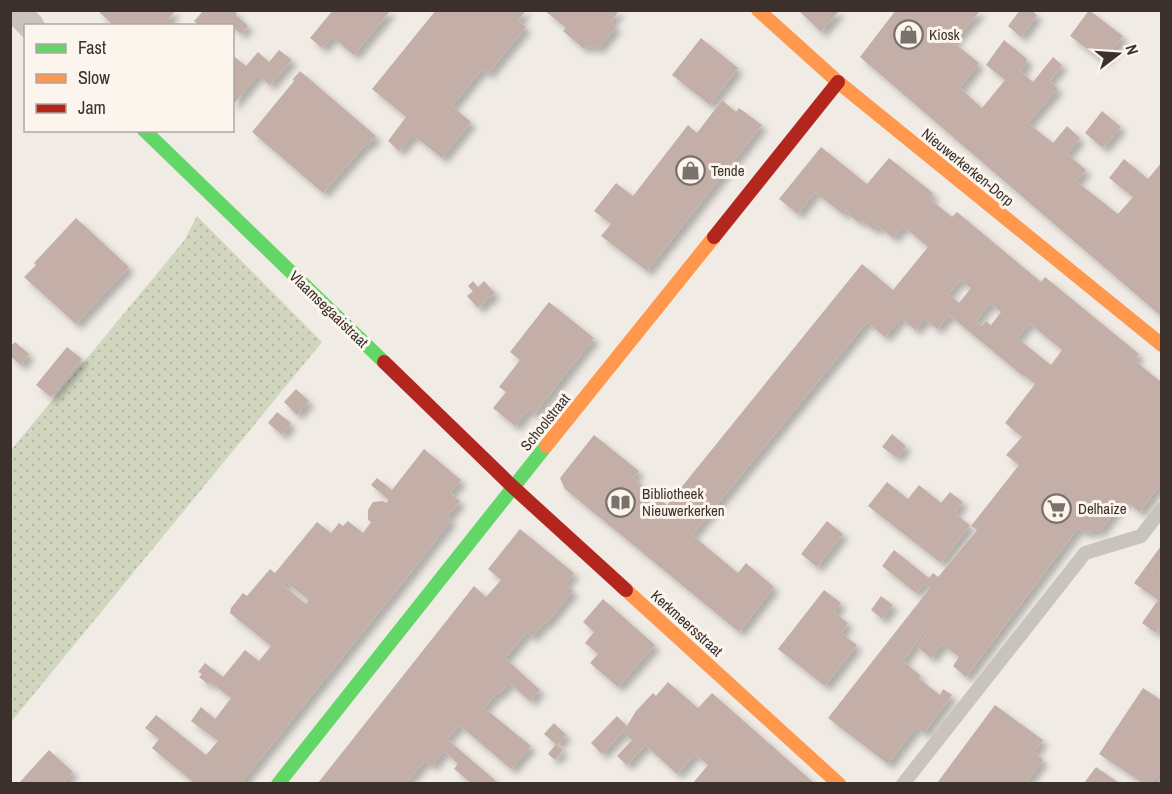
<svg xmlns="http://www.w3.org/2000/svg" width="1172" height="794" font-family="'Archivo Narrow',sans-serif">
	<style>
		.grass { fill: url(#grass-dots) }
		.building { fill: #c3afa7; fill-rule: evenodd; filter: url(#shadow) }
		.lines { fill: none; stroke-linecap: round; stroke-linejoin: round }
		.lane { stroke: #c9c3be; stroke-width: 14 }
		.street { stroke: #c9c3be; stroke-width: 27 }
		.fast { stroke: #63d668; stroke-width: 14 }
		.slow { stroke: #ff974d; stroke-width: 14 }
		.jam { stroke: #b3261e; stroke-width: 14 }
		.labels { text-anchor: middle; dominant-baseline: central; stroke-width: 6; stroke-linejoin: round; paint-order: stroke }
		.poi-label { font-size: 15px; fill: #3b302b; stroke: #fbf5ee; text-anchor: start }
		.street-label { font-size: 15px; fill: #3b302b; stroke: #fbf5ee }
	</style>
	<defs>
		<pattern id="grass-dots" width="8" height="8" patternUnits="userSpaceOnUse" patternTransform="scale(1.5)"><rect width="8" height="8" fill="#d1d6bf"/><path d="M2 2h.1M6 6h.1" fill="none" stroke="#b4b8a4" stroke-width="1.8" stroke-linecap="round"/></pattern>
		<filter id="shadow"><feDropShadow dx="5.5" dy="5.5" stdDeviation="3" flood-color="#0004"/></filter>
	</defs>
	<rect width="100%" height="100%" fill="#f0ebe5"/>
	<polygon class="grass" points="197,216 322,342 11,722 11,450 184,241"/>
	<g class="building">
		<polygon points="97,10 176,10 163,26 114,26"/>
		<polygon points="204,10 234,10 237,14 236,15 248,26 241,34 232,26 229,24 227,26 220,26 218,24 216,26 200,26 194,21"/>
		<polygon points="333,10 391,10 354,55 332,37 322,48 310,38"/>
		<polygon points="436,10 526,10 518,21 526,27 488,74 482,69 452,106 471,122 442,158 413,135 399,151 388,141 406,117 372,89"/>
		<polygon points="544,10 620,10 610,22 616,27 598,49 594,45 591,48 587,45 584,49 563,31 566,28"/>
		<polygon points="798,10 840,10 821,32"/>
		<polygon points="896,10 981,10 953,42 979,63 960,88 982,108 1005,80 986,65 1004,40 1026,58 1027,63 1020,71 1033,82 1053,57 1062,65 1049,81 1058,88 1028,123 1053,143 1067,126 1080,138 1067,154 1086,170 1076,181 1118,214 1133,197 1109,178 1124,159 1148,179 1161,163 1161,316 860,57"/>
		<polygon points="1020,10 1031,10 1037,15 1021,37 1008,26"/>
		<polygon points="1089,10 1123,36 1103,61 1070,36"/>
		<polygon points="701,38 738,68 710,105 672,75"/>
		<polygon points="279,50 292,60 270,85 258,75 232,106 232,55 246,66 258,52 269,62"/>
		<polygon points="300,71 376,136 368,145 367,143 323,193 252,132 294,81 293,79"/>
		<polygon points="722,100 736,112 739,108 762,125 647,271 601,236 611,224 594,211 616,183 633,196 688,125 697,133"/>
		<polygon points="1102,111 1121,127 1103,148 1085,133"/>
		<path d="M821 147 867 184 889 158 933 193 930 199 952 217 957 212 1041 282 1045 277 1139 354 1134 360 1161 382V483L1140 512 1124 500 1101 530 1084 532 1078 528 966 677 953 666 959 657 942 644 931 658 917 647 927 633 925 631 903 661 921 676 919 679 940 695 943 689 952 695 924 733 916 727 888 764 828 718 930 588 924 584 916 593 882 566 894 550 929 578 933 573 938 577 977 530 971 526 1019 465 1006 455 1022 437 1005 423 1035 384 1024 375 1023 376 949 315 937 329 925 319 915 330 901 318 885 337 867 322 692 535 738 573 746 563 774 587 739 632 565 489 560 478 594 435 639 471 633 478 667 505 862 264 893 290 928 247 903 226 893 238 878 226 874 230 862 221H857L850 216 848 209 844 215 815 192 798 214 779 199ZM960 280 971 288 959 303 948 294ZM990 303 1001 312 991 325 986 321 982 326 976 321ZM1029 323 1062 350 1051 365 1017 338Z"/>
		<polygon points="76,218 129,267 76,324 24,277 36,265 34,263"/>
		<polygon points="473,281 478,287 484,281 495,293 478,308 467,296 473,291 468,286"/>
		<polygon points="549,302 594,338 534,414 529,409 515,426 493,408 506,392 499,387 520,360 510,352"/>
		<polygon points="15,342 29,354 21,365 10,356 10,347"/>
		<polygon points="67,347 82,359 51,397 36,385"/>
		<polygon points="296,389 309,401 297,415 284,402"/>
		<polygon points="277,412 291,423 282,435 268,423"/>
		<polygon points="892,434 906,446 897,458 882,447"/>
		<path d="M424 449 461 480 450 493 460 501 447 517 451 520 412 571 241 783H194L152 748 159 739 145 728 156 715 206 755 218 741 191 721 201 707 215 719 231 698 210 682 208 684 199 677 202 674 198 672 205 663 223 677 245 650 259 661 271 646 230 613 231 608 243 593 247 596 270 569 275 573 317 522 331 533 339 523 343 526 348 521 363 533 371 522 368 520V510L373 502 383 501 386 503 389 500 371 485 377 478 392 490ZM286 582 309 600 306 604 283 585Z"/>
		<polygon points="887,482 908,499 919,485 941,503 950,492 963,502 954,513 970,525 941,563 868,506"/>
		<polygon points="827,521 843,534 817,567 801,554"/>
		<polygon points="520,529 574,573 565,584 573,591 546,624 545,622 532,637 527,632 505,658 540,690 530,701 509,683 499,694 497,693 484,708 531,746 511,769 459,725 447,739 496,781 493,783 471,783 454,769 458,764 444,751 432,766 425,761 406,783 318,783 474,586 486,597 501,580 488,569"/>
		<polygon points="1161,546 1161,570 1159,574 1161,576 1161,626 1156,633 1142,623 1158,600 1134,583"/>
		<polygon points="824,590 841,603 834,612 848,623 841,633 857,645 825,686 778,649"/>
		<polygon points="881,596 893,605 882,619 871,610"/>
		<polygon points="603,599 655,645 618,687 590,663 598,654 585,643 594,632 583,622"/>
		<polygon points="668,682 698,708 712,693 814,783 693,783 708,765 695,754 677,774 645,745 627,765 617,756 632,740 623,732 602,754 591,743 617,716 627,726 636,711 653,693 656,696"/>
		<polygon points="1143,688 1161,700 1161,770 1152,783 1143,783 1099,754"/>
		<polygon points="995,705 1043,740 1034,752 1043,760 1026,783 937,783"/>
		<polygon points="554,723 566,735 557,745 544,734"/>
		<polygon points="556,744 563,750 555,760 548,754"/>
		<polygon points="49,750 73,772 63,783 19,783"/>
		<polygon points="1096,767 1119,783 1084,783"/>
	</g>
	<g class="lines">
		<polyline class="lane" points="903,784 1085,553 1141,536 1162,509"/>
		<polyline class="street" points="15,10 31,26"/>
		<g class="fast">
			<polyline points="144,130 384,362"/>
			<polyline points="278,784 546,446"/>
		</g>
		<g class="slow">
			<polyline points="758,10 838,82 1162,345"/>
			<polyline points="546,446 714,237"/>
			<polyline points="626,590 839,784"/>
		</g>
		<g class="jam">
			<polyline points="714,237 838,82"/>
			<polyline points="384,362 513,487 626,590"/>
		</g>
	</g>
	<defs>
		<symbol id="shop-ring" viewBox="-11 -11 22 22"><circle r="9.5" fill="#fbf5ee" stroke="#7a716c" stroke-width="1.5"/><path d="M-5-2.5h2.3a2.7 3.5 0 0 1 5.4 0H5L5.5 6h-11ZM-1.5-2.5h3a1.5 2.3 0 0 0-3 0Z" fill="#7a716c"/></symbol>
		<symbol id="library-ring" viewBox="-11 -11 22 22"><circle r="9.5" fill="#fbf5ee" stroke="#7a716c" stroke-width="1.5"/><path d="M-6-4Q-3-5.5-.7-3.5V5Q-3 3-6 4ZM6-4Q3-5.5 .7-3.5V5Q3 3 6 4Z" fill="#7a716c"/></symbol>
		<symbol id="supermarket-ring" viewBox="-11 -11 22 22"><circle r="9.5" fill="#fbf5ee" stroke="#7a716c" stroke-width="1.5"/><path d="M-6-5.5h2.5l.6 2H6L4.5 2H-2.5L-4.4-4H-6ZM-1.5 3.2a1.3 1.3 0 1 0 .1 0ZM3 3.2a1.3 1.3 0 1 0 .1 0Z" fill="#7a716c"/></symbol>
	</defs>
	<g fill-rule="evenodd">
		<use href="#shop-ring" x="892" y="18" width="33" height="33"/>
		<use href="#shop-ring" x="674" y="154" width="33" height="33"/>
		<use href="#library-ring" x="604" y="486" width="33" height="33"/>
		<use href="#supermarket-ring" x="1040" y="492" width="33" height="33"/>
	</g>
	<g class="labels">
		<g class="poi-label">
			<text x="929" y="34">Kiosk</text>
			<text x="711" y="170">Tende</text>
			<text x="642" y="493">Bibliotheek<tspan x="642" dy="17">Nieuwerkerken</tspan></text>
			<text x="1078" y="508">Delhaize</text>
		</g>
		<g class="street-label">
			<text transform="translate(968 167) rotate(39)">Nieuwerkerken-Dorp</text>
			<text transform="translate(329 309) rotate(44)">Vlaamsegaaistraat</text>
			<text transform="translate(545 422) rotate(-51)">Schoolstraat</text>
			<text transform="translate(687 623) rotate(42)">Kerkmeersstraat</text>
		</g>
	</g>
	<rect width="1172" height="794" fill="none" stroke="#3b302b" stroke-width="24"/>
	<rect x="24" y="24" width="210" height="108" fill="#fbf5ee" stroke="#aea6a0" stroke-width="1.5"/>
	<rect x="36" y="44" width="30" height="9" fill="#63d668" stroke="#aea6a0" stroke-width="1.5"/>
	<text x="78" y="54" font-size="18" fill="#3b302b">Fast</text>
	<rect x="36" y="74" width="30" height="9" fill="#ff974d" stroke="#aea6a0" stroke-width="1.5"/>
	<text x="78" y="84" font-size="18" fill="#3b302b">Slow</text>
	<rect x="36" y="104" width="30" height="9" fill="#b3261e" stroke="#aea6a0" stroke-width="1.5"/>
	<text x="78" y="114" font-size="18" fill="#3b302b">Jam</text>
	<g transform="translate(1118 54) rotate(73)" stroke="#fbf5ee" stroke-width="4.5" paint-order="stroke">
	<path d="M0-4.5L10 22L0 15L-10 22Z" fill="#3b302b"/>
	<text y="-9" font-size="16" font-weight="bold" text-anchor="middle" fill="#3b302b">N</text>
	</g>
</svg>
